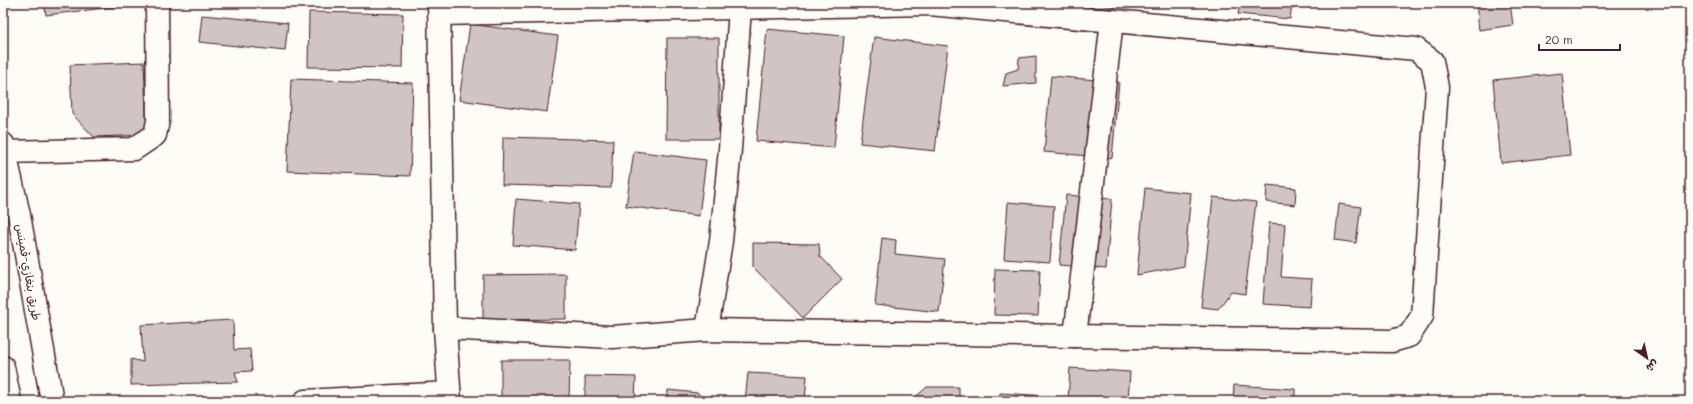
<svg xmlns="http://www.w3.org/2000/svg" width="1693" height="404" font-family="Mali,'Playpen Sans Arabic',sans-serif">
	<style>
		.building { fill: #d0c5c4; stroke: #4a1f2b }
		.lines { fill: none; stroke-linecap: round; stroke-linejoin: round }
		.street-casing { stroke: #4a1f2b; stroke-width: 25 }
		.primary-casing { stroke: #4a1f2b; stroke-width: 25 }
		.street { stroke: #fdfcf7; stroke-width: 22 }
		.primary { stroke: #fdfcf7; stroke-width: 22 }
		.labels { text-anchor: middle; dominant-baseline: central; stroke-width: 3; stroke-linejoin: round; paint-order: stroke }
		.street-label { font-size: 12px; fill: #4a1f2b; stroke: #fdfcf7 }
	</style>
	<rect width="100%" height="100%" fill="#fdfcf7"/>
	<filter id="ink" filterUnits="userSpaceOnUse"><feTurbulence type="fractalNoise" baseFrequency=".025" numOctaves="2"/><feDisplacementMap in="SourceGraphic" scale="8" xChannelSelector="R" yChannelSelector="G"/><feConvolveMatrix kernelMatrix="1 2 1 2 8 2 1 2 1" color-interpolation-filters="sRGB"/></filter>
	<g filter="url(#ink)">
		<g class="building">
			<polygon points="44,3 139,3 139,4 46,15"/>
			<polygon points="1079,3 1115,3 1115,7"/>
			<polygon points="1240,3 1292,3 1290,19 1238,14"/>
			<polygon points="1476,3 1510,3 1513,25 1479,30"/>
			<polygon points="309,12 403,14 402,68 308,67"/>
			<polygon points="202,15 288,23 285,51 199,42"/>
			<polygon points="470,24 558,36 547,112 459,100"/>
			<polygon points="767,29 844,36 834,148 756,141"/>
			<polygon points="874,37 948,46 935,151 860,143"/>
			<polygon points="667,38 719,38 719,139 666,139"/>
			<polygon points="1036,56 1036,83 1003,86 1006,73 1018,69 1019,58"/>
			<polygon points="144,62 147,135 94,137 72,114 70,65"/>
			<polygon points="1562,73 1570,155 1501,163 1493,80"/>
			<polygon points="1051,76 1119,82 1112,158 1044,152"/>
			<polygon points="291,79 413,83 410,176 287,171"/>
			<polygon points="503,137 613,140 611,188 502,185"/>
			<polygon points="634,151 706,160 699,216 626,206"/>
			<polygon points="1267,185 1296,188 1295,205 1266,202"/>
			<polygon points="1145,188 1191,193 1184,266 1137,275"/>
			<polygon points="1066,195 1112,199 1106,269 1059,265"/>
			<polygon points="1213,197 1256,202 1245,294 1231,292 1218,309 1201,307"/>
			<polygon points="516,199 579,204 575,250 513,245"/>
			<polygon points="1008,202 1054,206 1050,262 1004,259"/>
			<polygon points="1339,204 1361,207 1356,243 1335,240"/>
			<polygon points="1269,223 1285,224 1281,277 1312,279 1310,307 1263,304"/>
			<polygon points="882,238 896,240 895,254 945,259 939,312 875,305"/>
			<polygon points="753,243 819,244 820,256 842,279 803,318 753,267"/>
			<polygon points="995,269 1040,270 1038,316 994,315"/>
			<polygon points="566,274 566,319 483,320 483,275"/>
			<polygon points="233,320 234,350 250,349 252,371 235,372 238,382 131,385 131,359 143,362 141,325"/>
			<polygon points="501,360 570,360 569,401 501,401"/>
			<polygon points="1070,368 1130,372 1128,401 1068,401"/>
			<polygon points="748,373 807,376 805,401 745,401"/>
			<polygon points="585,376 636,377 635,401 585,401"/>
			<polygon points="1234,385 1295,389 1295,401 1233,401"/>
			<polygon points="927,387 959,387 959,401 911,401"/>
			<polygon points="668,390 698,393 705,401 667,401"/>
			<polygon points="1000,393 1049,396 1048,401 999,401"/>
		</g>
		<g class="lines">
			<defs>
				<g id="street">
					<polyline points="439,3 445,328 450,401"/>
					<polyline points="440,14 929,4 1416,49 1432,61 1437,87 1422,316 1409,336 1392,341 707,330 612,337 445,328"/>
					<polyline points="5,152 134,149 155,135 158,121 157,3"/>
					<polyline points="707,330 721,241 730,149 740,8"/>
					<polyline points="1075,336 1112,21"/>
					<polyline points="305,401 449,393"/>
				</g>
				<g id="primary">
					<polyline points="3,144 19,215 52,401"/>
					<polyline points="3,367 10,401"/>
				</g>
			</defs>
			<use href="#street" class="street-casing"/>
			<use href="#primary" class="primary-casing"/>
			<use href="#street" class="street"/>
			<use href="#primary" class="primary"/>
		</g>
	</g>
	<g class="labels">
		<g class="street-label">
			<text transform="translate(29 272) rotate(80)">طريق بنغازي-قمينس</text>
		</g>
	</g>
	<rect width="1693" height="404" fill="none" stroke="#fdfcf7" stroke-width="16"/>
	<rect x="8" y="8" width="1677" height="388" fill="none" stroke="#4a1f2b" stroke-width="1.5" filter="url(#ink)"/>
	<g transform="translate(1647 358) rotate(146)" stroke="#fdfcf7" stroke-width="3" paint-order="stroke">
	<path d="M0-3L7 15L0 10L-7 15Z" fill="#4a1f2b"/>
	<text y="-6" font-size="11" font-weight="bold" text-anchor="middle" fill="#4a1f2b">ش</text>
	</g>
	<path d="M1539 44v6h81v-6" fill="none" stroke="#4a1f2b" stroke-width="2"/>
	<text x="1545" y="44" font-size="12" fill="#4a1f2b" stroke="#fdfcf7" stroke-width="3" paint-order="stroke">20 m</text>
</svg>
